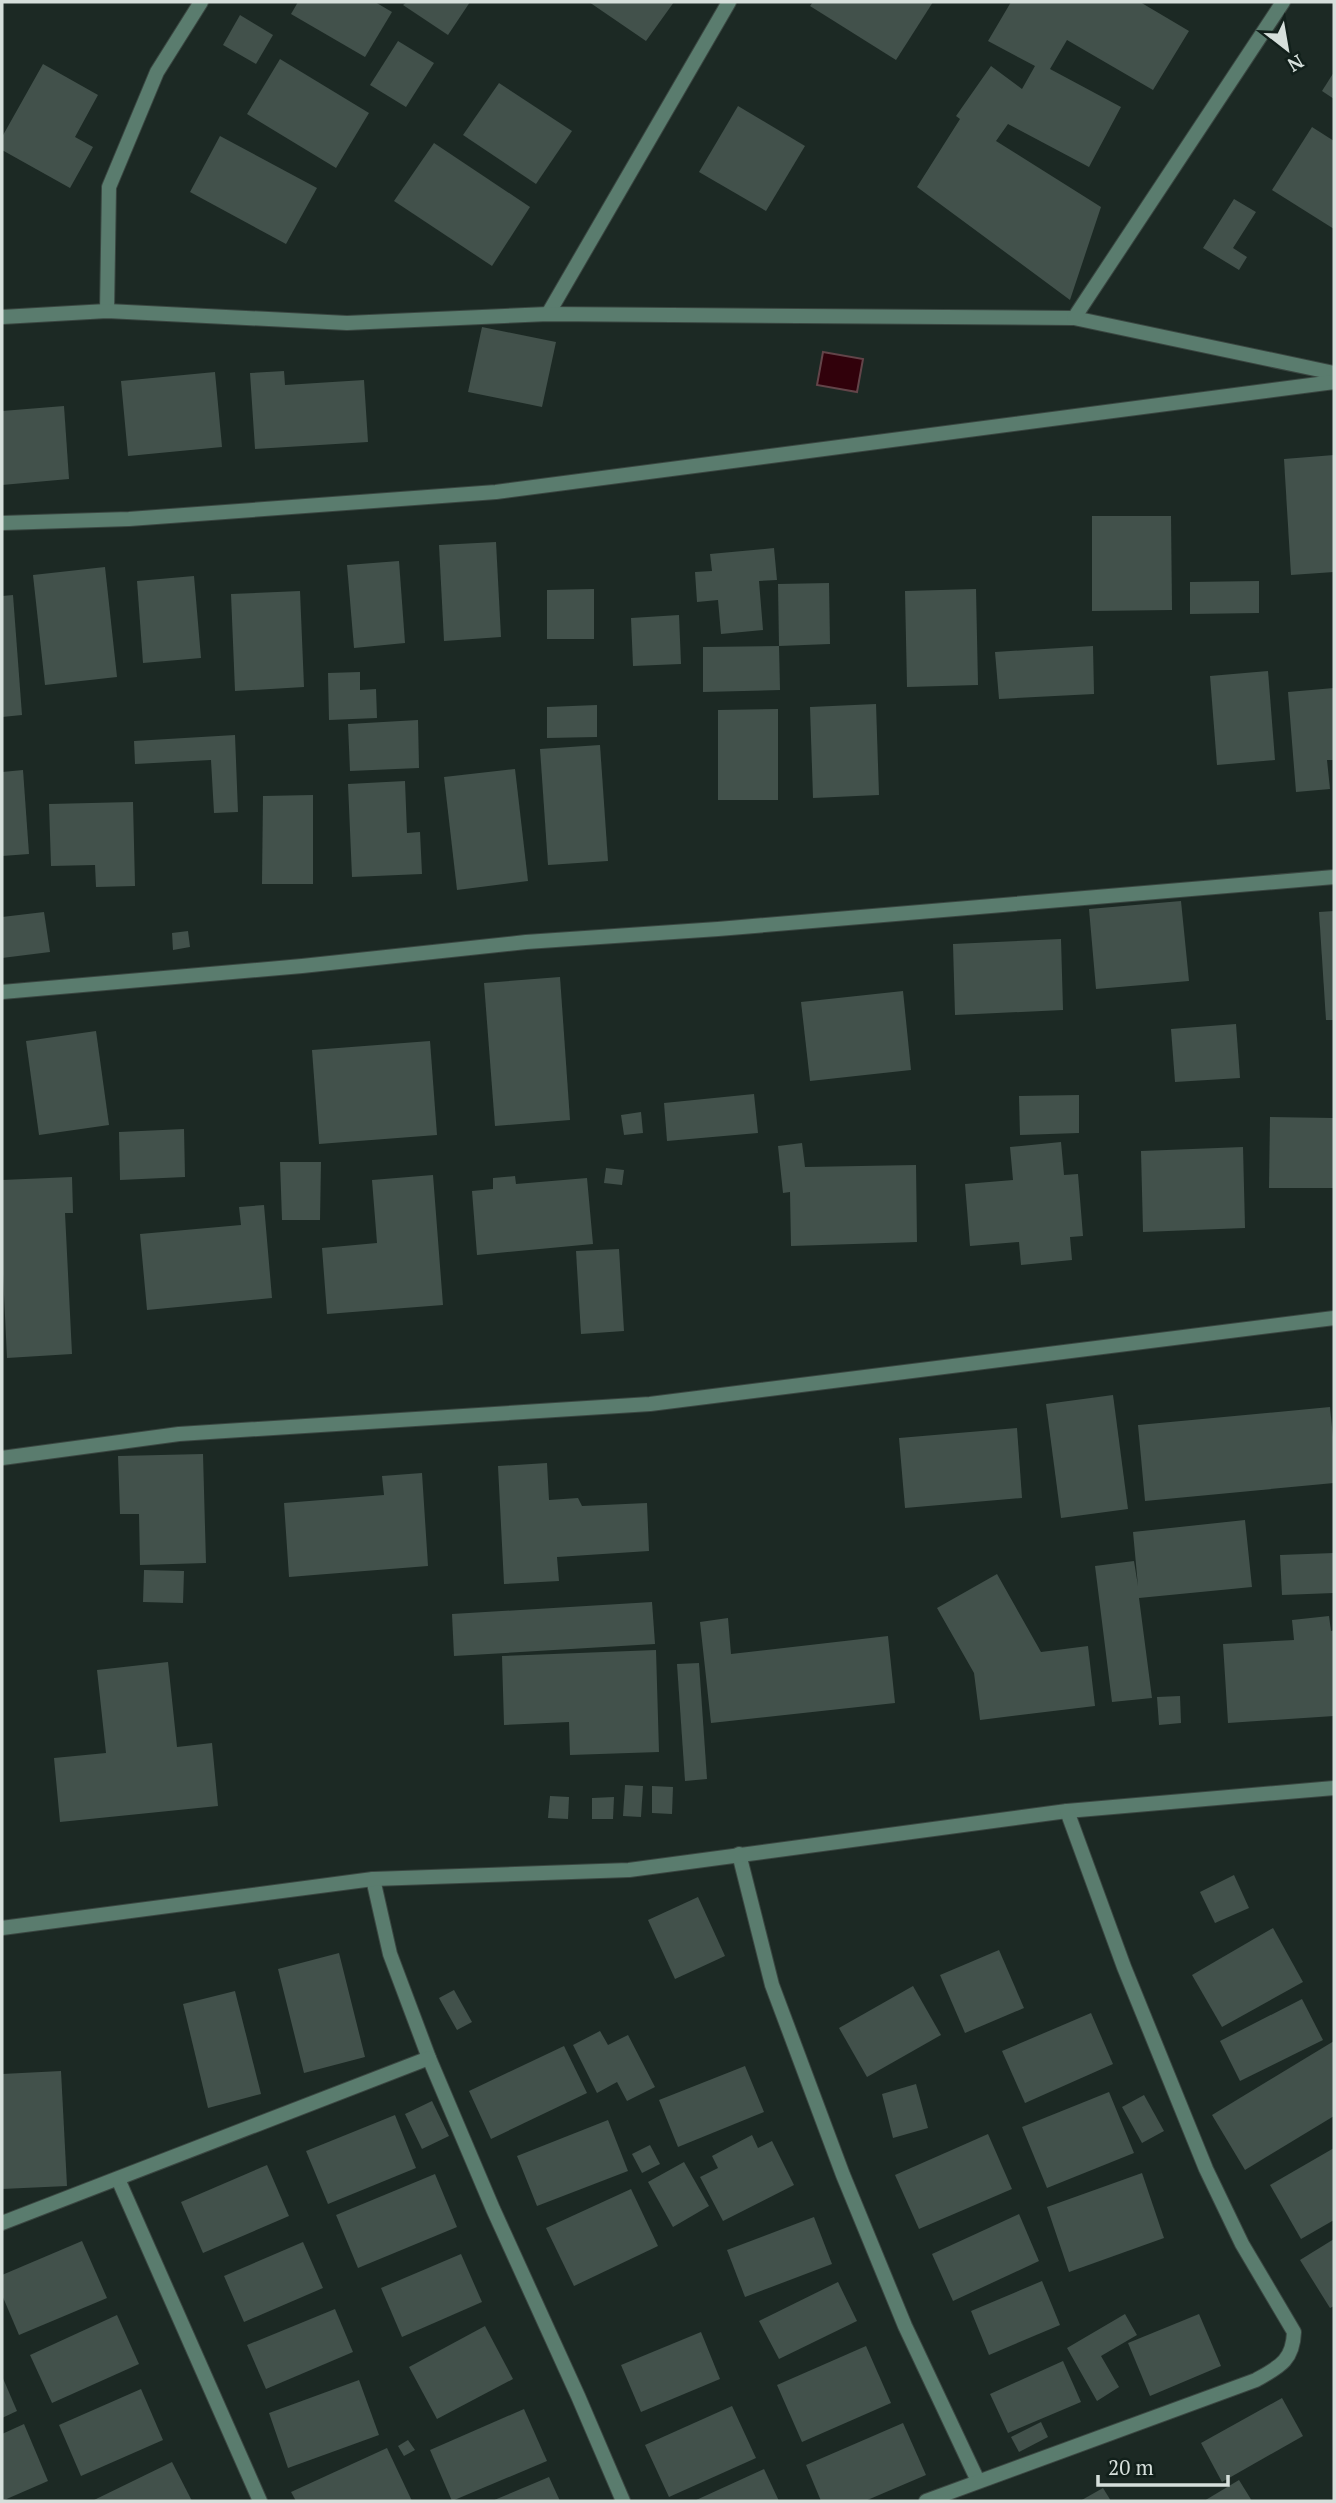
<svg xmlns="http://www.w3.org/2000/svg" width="1336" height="2503" font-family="'PT Serif',serif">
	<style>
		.water { fill: #31010b; stroke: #624449; stroke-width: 2 }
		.building { fill: #42514b }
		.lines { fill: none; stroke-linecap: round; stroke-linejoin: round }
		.minor-casing { stroke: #3a4641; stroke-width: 16 }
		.minor { stroke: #5a7c6e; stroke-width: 14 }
	</style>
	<rect width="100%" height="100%" fill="#1c2924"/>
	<polygon class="water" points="823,352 863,359 857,392 817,385"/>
	<g class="building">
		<polygon points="298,2 375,2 392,12 365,57 291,14"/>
		<polygon points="407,2 470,2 448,35 403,5"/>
		<polygon points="589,2 674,2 646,41"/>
		<polygon points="813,2 933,2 896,60 810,6"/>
		<polygon points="1011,2 1140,2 1189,31 1153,90 1067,40 1050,69 1121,107 1089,167 1008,124 996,141 1101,207 1070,300 917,187 960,119 956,116 991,66 1022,89 1035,66 988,41"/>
		<polygon points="240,15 273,35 256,64 223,45"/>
		<polygon points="398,41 434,63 406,107 370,85"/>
		<polygon points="280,59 369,113 336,168 247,114"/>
		<polygon points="43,64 98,95 75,137 93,147 70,188 2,150 2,137"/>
		<polygon points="1334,72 1334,99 1322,91"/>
		<polygon points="499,83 572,131 536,184 463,135"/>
		<polygon points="738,106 805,146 766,211 699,172"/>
		<polygon points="1312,127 1334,141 1334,229 1272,190"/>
		<polygon points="220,136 317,188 286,244 190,192"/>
		<polygon points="434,143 530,207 492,266 394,201"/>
		<polygon points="1234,199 1256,212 1233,248 1247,257 1239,270 1203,248"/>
		<polygon points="482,327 556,342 542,407 468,392"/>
		<polygon points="284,371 285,385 364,380 368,442 255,449 250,373"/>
		<polygon points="215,372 222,447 128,456 121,381"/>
		<polygon points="64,406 69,479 2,485 2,411"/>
		<polygon points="1334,455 1334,572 1291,575 1284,459"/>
		<polygon points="1092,516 1171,516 1172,610 1092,611"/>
		<polygon points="496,542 501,637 444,641 439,545"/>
		<polygon points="774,548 777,580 759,581 763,630 721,634 718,600 697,602 695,572 712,571 710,554"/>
		<polygon points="399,561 405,643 354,648 347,565"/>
		<polygon points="105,567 117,677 45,685 33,575"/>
		<polygon points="194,576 201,658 143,663 137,581"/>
		<polygon points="1259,581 1259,613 1190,614 1190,582"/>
		<polygon points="829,583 830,644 779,646 778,584"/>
		<polygon points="594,589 594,639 547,639 547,590"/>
		<polygon points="976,589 978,685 907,687 905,591"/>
		<polygon points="300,591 304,687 235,691 231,594"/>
		<polygon points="13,595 22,715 2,717 2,596"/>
		<polygon points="679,615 681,664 633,666 631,618"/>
		<polygon points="779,646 780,690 703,692 703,647"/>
		<polygon points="1093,646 1094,694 999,699 995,652"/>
		<polygon points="1268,671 1275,760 1217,765 1210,676"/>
		<polygon points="360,672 360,690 376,689 377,718 329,720 328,673"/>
		<polygon points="1334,688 1334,760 1327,760 1330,789 1296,792 1288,692"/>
		<polygon points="876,704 879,795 813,798 810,707"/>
		<polygon points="597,705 597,737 547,738 547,707"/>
		<polygon points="778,709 778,800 718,800 718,710"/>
		<polygon points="418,720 419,768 350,771 348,724"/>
		<polygon points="235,735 238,812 214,813 211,760 135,764 134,741"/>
		<polygon points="600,745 608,861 548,865 540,749"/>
		<polygon points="515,769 528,881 457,890 444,777"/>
		<polygon points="23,770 29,854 2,856 2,772"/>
		<polygon points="405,781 407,833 420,832 422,874 352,877 348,784"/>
		<polygon points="313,795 313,884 262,884 263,796"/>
		<polygon points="133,802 135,886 96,887 95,865 51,866 49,804"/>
		<polygon points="1181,901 1189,981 1096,989 1089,909"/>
		<polygon points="1334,911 1334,1020 1326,1020 1319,912"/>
		<polygon points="44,912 50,952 2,958 2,917"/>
		<polygon points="188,931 190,947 173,950 172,933"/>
		<polygon points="1061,939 1063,1010 955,1015 953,944"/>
		<polygon points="560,977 570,1120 495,1126 484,983"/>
		<polygon points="903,991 911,1070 810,1081 801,1002"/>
		<polygon points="1236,1024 1240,1078 1175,1082 1171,1029"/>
		<polygon points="96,1031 109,1125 39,1135 26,1041"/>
		<polygon points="430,1041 437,1135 319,1144 312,1050"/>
		<polygon points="754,1094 758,1133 667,1141 664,1103"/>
		<polygon points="1079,1095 1079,1133 1020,1135 1019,1096"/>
		<polygon points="641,1112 643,1133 624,1135 621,1115"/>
		<polygon points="1270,1117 1334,1118 1334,1188 1269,1188"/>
		<polygon points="184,1129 185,1177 120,1180 119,1132"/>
		<polygon points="1061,1142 1064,1175 1078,1174 1083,1236 1070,1237 1072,1260 1021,1265 1019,1242 970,1246 965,1184 1013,1180 1010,1147"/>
		<polygon points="802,1143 805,1167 916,1165 917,1242 791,1246 790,1192 783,1193 778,1146"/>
		<polygon points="1243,1147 1245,1228 1143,1232 1141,1151"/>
		<polygon points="280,1162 321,1162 320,1220 282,1220"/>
		<polygon points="606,1168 624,1170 622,1185 604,1183"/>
		<polygon points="433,1175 443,1305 327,1314 322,1248 377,1243 372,1180"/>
		<polygon points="515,1176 516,1184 587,1178 593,1244 477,1255 472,1191 493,1189 493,1178"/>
		<polygon points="72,1177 73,1213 65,1213 72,1354 7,1358 2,1253 2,1180"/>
		<polygon points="264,1205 272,1298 147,1310 140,1234 241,1225 239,1207"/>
		<polygon points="619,1249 624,1331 581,1334 576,1251"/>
		<polygon points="1113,1395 1128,1509 1061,1518 1046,1404"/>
		<polygon points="1330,1407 1334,1447 1334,1483 1145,1501 1138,1425"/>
		<polygon points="1017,1428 1022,1498 905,1508 899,1438"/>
		<polygon points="203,1454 206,1563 140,1565 139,1514 120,1514 118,1456"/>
		<polygon points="547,1463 549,1500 578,1498 582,1506 647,1503 649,1551 557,1557 559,1581 504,1584 498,1466"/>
		<polygon points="422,1473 428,1566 289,1577 284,1503 384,1495 382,1476"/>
		<polygon points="1245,1520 1252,1587 1139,1598 1152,1698 1112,1702 1095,1566 1134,1561 1138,1586 1133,1532"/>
		<polygon points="1334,1553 1334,1593 1282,1595 1280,1555"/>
		<polygon points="144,1570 184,1571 183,1603 143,1602"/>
		<polygon points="997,1574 1041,1652 1088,1646 1095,1706 980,1720 974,1673 937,1608"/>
		<polygon points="652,1602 655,1644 454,1656 452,1614"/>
		<polygon points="1329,1616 1331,1631 1334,1630 1334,1716 1228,1723 1223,1644 1294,1640 1292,1620"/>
		<polygon points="728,1618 731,1654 888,1636 895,1703 711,1723 700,1622"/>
		<polygon points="656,1650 659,1752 570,1755 569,1722 504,1725 502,1656"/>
		<polygon points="168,1662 177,1747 212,1743 218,1806 60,1822 54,1758 106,1753 97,1670"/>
		<polygon points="699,1663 707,1779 685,1781 677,1664"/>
		<polygon points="1180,1696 1181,1723 1159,1725 1157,1697"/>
		<polygon points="625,1785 643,1786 641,1817 623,1816"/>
		<polygon points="652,1786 673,1787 672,1814 652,1813"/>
		<polygon points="550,1796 569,1797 568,1819 548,1818"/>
		<polygon points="614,1797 613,1819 592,1819 592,1798"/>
		<polygon points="1234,1875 1249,1908 1215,1923 1200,1892"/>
		<polygon points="698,1897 725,1956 675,1979 648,1920"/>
		<polygon points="1273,1928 1303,1982 1222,2027 1192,1975"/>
		<polygon points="999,1950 1024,2008 965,2033 940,1975"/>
		<polygon points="339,1953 365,2057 304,2073 278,1969"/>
		<polygon points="913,1986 941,2035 867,2077 839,2028"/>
		<polygon points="454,1990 472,2022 457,2030 439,1998"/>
		<polygon points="235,1991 261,2094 208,2108 183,2004"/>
		<polygon points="1302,1999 1323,2040 1240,2081 1220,2041"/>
		<polygon points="1091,2013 1113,2064 1025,2103 1002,2051"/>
		<polygon points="600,2031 608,2045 628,2035 655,2087 627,2101 617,2082 597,2093 573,2045"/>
		<polygon points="1334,2041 1334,2116 1245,2170 1212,2115"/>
		<polygon points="564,2046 587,2093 491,2139 469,2091"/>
		<polygon points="745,2066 764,2112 678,2147 659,2100"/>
		<polygon points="61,2071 67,2186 2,2189 2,2074"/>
		<polygon points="916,2084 928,2128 893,2138 882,2094"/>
		<polygon points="1109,2092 1134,2153 1047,2188 1022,2127"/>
		<polygon points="1144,2095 1164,2131 1142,2143 1122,2107"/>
		<polygon points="432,2101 449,2136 422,2149 405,2114"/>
		<polygon points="395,2115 416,2168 328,2204 306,2151"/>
		<polygon points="608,2120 628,2171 537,2206 517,2156"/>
		<polygon points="988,2134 1012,2189 919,2229 895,2175"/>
		<polygon points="752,2135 758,2148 772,2141 794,2185 723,2221 700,2177 718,2168 712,2156"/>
		<polygon points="650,2145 660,2164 642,2173 632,2154"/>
		<polygon points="1334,2148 1334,2220 1301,2239 1270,2185"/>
		<polygon points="684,2162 709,2206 673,2227 648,2182"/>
		<polygon points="267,2165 289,2216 203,2253 181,2202"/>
		<polygon points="1142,2173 1164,2238 1069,2272 1047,2207"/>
		<polygon points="435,2174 457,2227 358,2268 336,2215"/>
		<polygon points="631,2189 658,2246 574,2286 546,2228"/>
		<polygon points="1019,2214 1039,2261 953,2301 932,2254"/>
		<polygon points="814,2217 832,2264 745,2297 727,2250"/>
		<polygon points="1334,2239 1334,2306 1330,2308 1300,2260"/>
		<polygon points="82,2241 107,2298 19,2335 2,2295 2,2275"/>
		<polygon points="303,2242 323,2288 244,2322 224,2276"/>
		<polygon points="461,2254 482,2302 402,2337 381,2288"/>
		<polygon points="1042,2281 1060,2325 989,2355 971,2311"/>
		<polygon points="838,2282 857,2321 779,2359 759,2321"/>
		<polygon points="335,2309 353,2352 266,2389 247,2345"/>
		<polygon points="1125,2314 1137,2335 1101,2356 1119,2387 1097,2401 1067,2348"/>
		<polygon points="1199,2314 1221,2366 1150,2396 1128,2343"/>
		<polygon points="117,2315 139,2364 52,2403 30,2355"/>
		<polygon points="485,2326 513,2379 437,2419 409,2367"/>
		<polygon points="701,2332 720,2379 641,2412 621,2365"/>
		<polygon points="866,2346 891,2403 802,2442 777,2385"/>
		<polygon points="1063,2361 1081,2402 1008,2433 990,2394"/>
		<polygon points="2,2376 17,2411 2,2418"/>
		<polygon points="359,2380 379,2435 288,2468 269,2413"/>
		<polygon points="141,2389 163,2440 81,2476 59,2425"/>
		<polygon points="1282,2398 1303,2436 1222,2482 1201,2443"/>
		<polygon points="732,2406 756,2458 669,2497 645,2445"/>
		<polygon points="524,2409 547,2461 452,2501 430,2450"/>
		<polygon points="1041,2422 1048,2437 1019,2452 1011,2437"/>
		<polygon points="903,2423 926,2475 865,2501 821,2501 806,2465"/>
		<polygon points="24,2424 48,2481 2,2501 2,2434"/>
		<polygon points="408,2440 415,2450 404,2456 398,2446"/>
		<polygon points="387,2448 412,2501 296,2501 291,2492"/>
		<polygon points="172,2462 192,2501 92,2501"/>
		<polygon points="764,2469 779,2501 694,2501"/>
		<polygon points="549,2477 560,2501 492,2501"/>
		<polygon points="1239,2480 1252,2501 1204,2501"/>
		<polygon points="1103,2488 1111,2501 1080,2501"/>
	</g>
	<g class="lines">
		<defs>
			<g id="minor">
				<polyline points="107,311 109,187 157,72 201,2"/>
				<polyline points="548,314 729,2"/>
				<polyline points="2,317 107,311 347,323 548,314 1074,318 1334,373"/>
				<polyline points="1074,318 1283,2"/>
				<polyline points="2,523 129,519 496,492 1334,382"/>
				<polyline points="2,992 302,966 526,942 718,929 1334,877"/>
				<polyline points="2,1458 179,1434 650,1404 1334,1318"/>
				<polyline points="739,1854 772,1985 843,2175 905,2326 978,2481"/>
				<polyline points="373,1879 390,1954 429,2058 493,2209 578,2396 623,2501"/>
				<polyline points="2,1928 373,1879 629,1870 1067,1811 1334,1788"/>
				<polyline points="118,2179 260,2501"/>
				<polyline points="2,2223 429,2058"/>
				<path d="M926 2501 1256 2380C1279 2367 1293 2361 1294 2332L1242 2244 1206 2169 1124 1967 1067 1811"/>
			</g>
		</defs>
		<use href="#minor" class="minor-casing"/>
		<use href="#minor" class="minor"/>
	</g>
	<rect width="1336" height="2503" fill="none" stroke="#d6dfdb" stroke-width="7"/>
	<g transform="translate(1287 49) rotate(149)" stroke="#12201b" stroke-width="5" paint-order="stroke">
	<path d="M0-5L12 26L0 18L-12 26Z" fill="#d6dfdb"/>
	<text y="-10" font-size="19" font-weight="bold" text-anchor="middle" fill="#d6dfdb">N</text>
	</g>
	<path d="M1098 2475v10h130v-10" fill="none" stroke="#d6dfdb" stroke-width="3.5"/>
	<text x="1108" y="2475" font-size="21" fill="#d6dfdb" stroke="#12201b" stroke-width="5" paint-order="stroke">20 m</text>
</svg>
